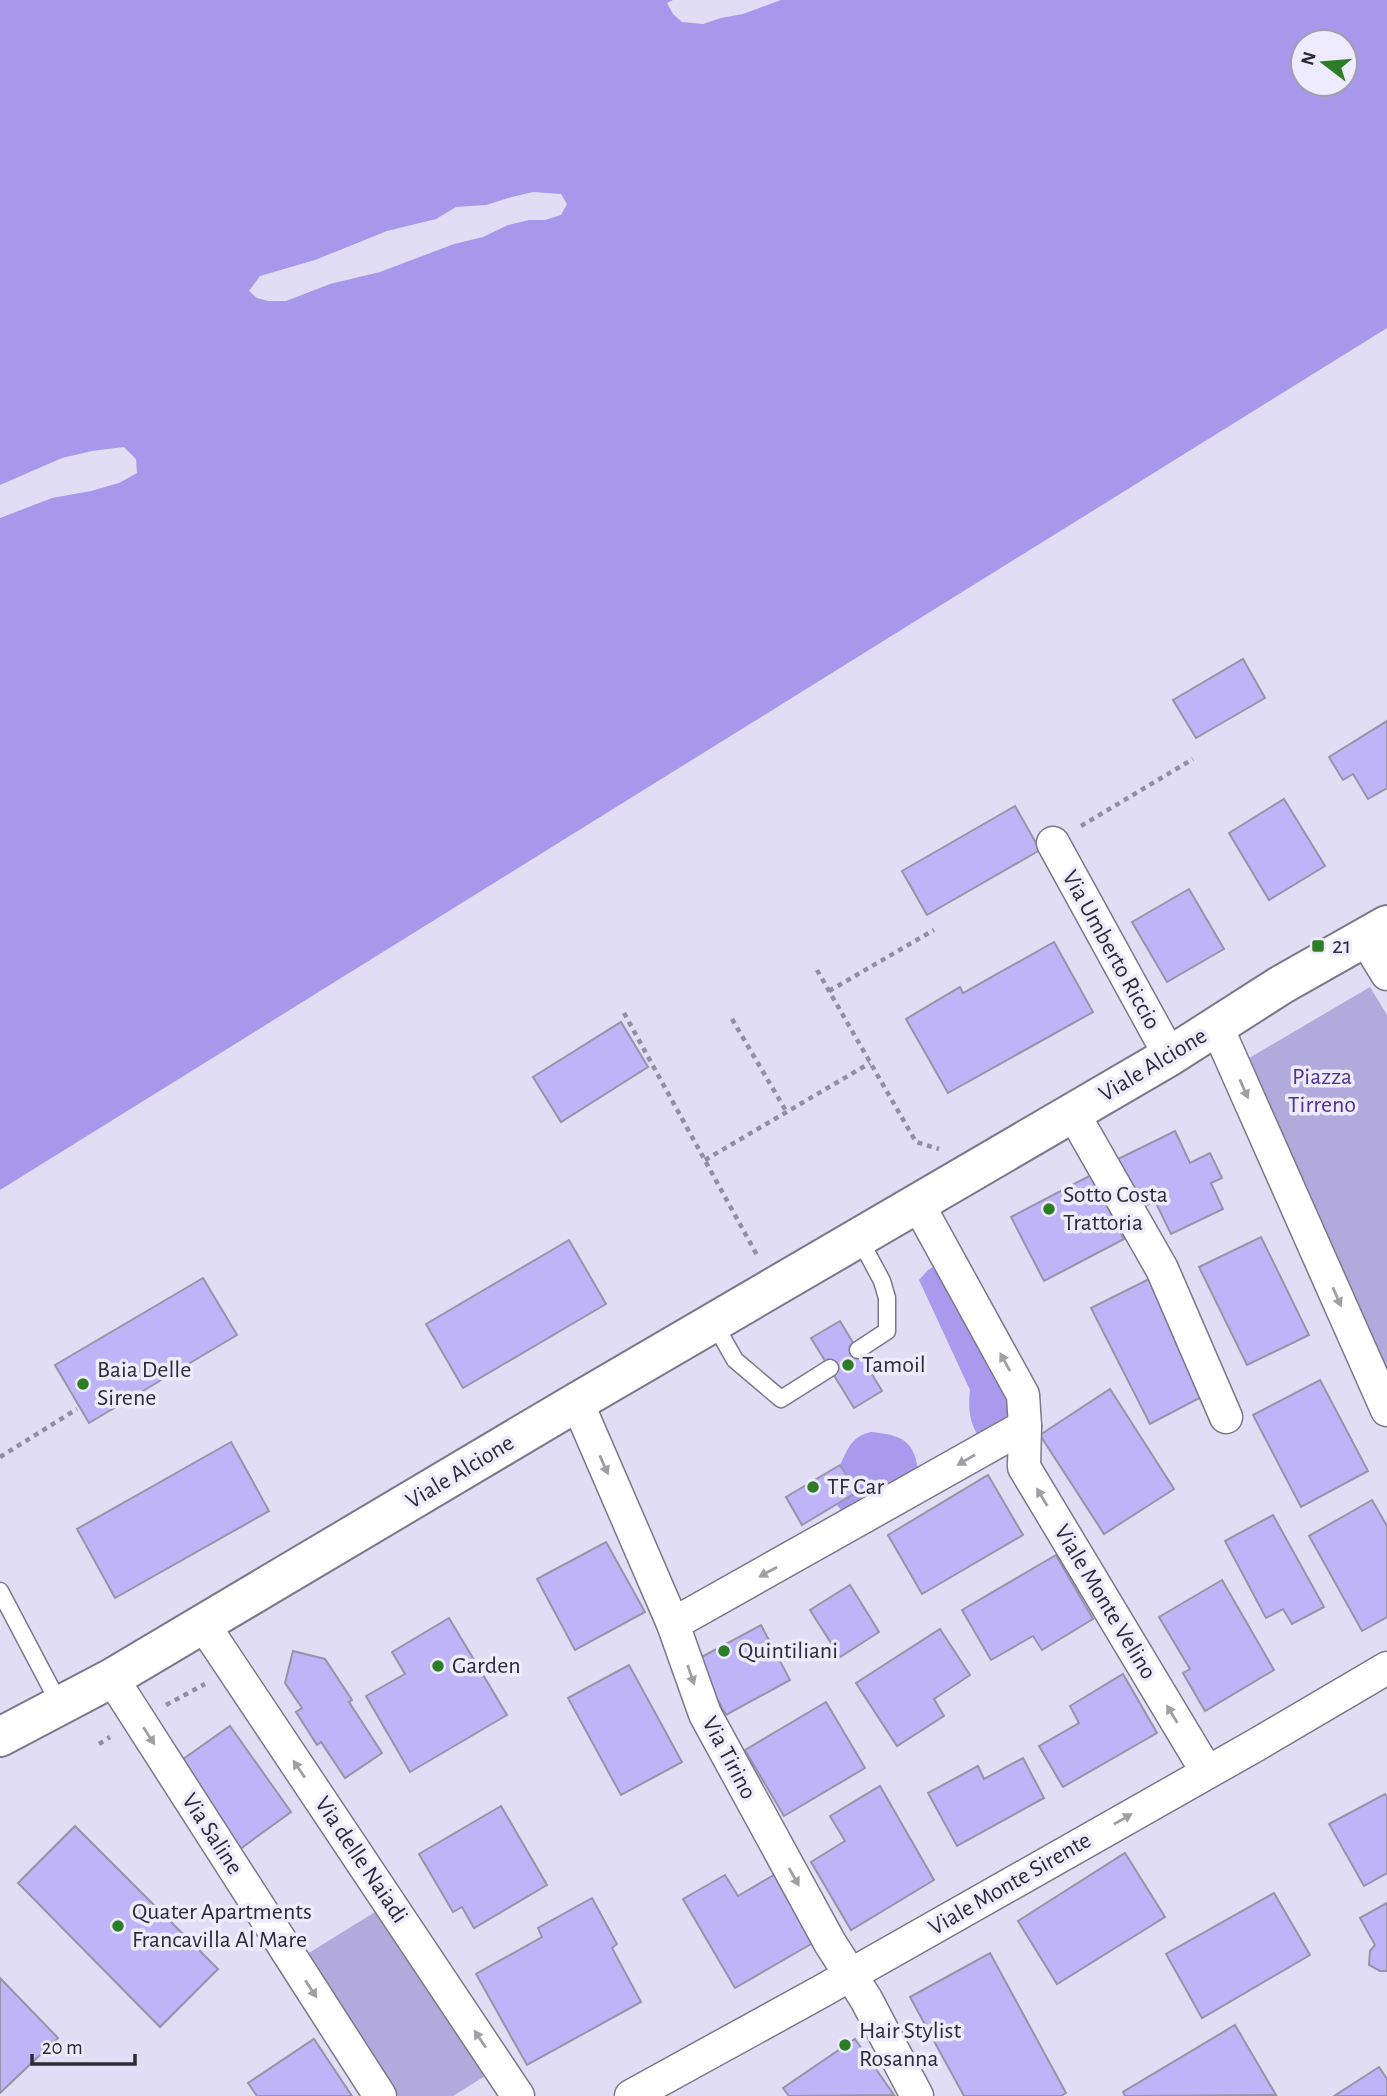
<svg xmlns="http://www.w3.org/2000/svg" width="1387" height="2096" font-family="'Alegreya Sans',sans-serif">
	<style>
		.green { fill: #b2aadc }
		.forest { fill: #aa9aed }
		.water { fill: #a898eb; fill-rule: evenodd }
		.pier { fill: #e0ddf4 }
		.building { fill: #c0b4f8; stroke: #9794a9; stroke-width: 2 }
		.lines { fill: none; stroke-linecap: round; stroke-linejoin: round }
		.service-casing { stroke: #7b788c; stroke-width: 19 }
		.minor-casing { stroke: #7b788c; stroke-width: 35 }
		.tertiary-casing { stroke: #7b788c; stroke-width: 42 }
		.path { stroke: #918fa0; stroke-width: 4.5; stroke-dasharray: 5 5; stroke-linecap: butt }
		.service { stroke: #fff; stroke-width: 16 }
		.minor { stroke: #fff; stroke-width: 32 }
		.tertiary { stroke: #fff; stroke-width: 38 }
		.oneway { fill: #a0a0a4 }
		.poi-dot { fill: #2d7c26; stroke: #edebfd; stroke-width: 2.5 }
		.labels { text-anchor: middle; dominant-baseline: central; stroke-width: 7; stroke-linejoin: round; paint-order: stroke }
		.poi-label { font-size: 24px; fill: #2d2c35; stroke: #edebfd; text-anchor: start }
		.street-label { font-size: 24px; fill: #2d2c35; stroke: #edebfd }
		.park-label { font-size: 24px; fill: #4e3191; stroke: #edebfd }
	</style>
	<rect width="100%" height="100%" fill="#e0ddf4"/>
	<g class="green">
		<polygon points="1370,987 1387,1015 1387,1389 1239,1064"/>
		<polygon points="375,1912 485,2076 453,2096 398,2096 304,1956"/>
	</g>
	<g class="forest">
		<path d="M933 1267 940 1269 1007 1396V1420L980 1438C969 1424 968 1407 970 1390L919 1280 928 1270Z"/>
		<path d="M871 1432C900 1435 914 1439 918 1470L842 1511 836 1504 856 1492 840 1465C849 1447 851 1437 871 1432Z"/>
	</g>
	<path class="water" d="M0 0H1387V328L0 1190ZM1303 42H1345V84H1303Z"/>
	<g class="pier">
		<polygon points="673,0 781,0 743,14 721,18 703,24 682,22 673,14 667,3"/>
		<polygon points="533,192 561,194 567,204 561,215 545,220 529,220 508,225 483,237 454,244 380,272 330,284 286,301 268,301 257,298 249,291 260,276 315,260 387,231 436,219 456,207 486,205 512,197"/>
		<polygon points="124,447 136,459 137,473 119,483 91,491 52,498 0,518 0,485 62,458 92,451"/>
	</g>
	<g class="building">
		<polygon points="1243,659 1265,698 1196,738 1173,700"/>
		<polygon points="1387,721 1387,788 1368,799 1353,774 1343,780 1329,757"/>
		<polygon points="1284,799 1325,866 1269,900 1229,833"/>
		<polygon points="1015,806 1040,850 927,915 902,871"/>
		<polygon points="1189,889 1224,949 1167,982 1132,922"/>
		<polygon points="1054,942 1093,1012 948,1093 906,1019 960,987 963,993"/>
		<polygon points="621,1022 648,1067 561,1122 533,1077"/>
		<polygon points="1175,1131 1190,1163 1210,1153 1222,1178 1211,1183 1223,1209 1171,1234 1155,1201 1139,1209 1116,1160"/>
		<polygon points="1091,1175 1124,1239 1044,1281 1011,1217"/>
		<polygon points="1261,1237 1309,1335 1247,1365 1199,1267"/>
		<polygon points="569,1240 606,1304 463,1388 426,1324"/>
		<polygon points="203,1278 237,1335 89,1423 55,1365"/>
		<polygon points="1149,1279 1207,1394 1150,1424 1091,1308"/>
		<polygon points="840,1321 882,1391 854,1408 811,1338"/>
		<polygon points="1320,1380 1368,1471 1301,1507 1253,1415"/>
		<polygon points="1110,1389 1174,1489 1104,1534 1040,1435"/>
		<polygon points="231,1442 269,1511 115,1598 77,1529"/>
		<polygon points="840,1465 857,1492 802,1525 786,1497"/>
		<polygon points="988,1475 1023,1535 922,1594 888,1535"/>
		<polygon points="1372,1500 1387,1526 1387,1617 1362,1631 1309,1536"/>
		<polygon points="1273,1515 1324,1607 1292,1624 1283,1609 1266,1618 1225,1541"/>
		<polygon points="606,1542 645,1612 575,1650 537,1579"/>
		<polygon points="1056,1555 1093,1619 1042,1650 1033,1636 991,1660 962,1610"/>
		<polygon points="1222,1580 1274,1670 1205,1711 1183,1673 1190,1669 1159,1617"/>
		<polygon points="850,1585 879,1632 840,1657 810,1610"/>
		<polygon points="449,1618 507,1715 410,1772 366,1696 405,1674 392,1652"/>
		<polygon points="761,1625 790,1680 726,1715 696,1660"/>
		<polygon points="940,1629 970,1675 934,1699 944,1716 897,1746 856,1683"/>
		<polygon points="293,1651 325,1659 352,1700 349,1702 382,1753 345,1778 321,1742 317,1745 296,1712 302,1708 285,1683"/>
		<polygon points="629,1665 682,1762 621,1795 568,1698"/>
		<polygon points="1123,1674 1157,1733 1063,1787 1039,1746 1079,1723 1070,1706"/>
		<polygon points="826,1702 865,1768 784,1816 745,1750"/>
		<polygon points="230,1726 291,1812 240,1849 179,1762"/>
		<polygon points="1023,1758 1044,1798 957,1846 928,1793 978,1766 984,1779"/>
		<polygon points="880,1786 934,1880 851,1930 811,1862 845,1841 830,1816"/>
		<polygon points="1385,1794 1387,1797 1387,1873 1364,1886 1329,1824"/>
		<polygon points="501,1806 547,1885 474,1928 462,1907 453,1912 419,1854"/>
		<polygon points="75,1826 218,1969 160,2027 18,1883"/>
		<polygon points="1125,1853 1165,1917 1057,1984 1018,1921"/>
		<polygon points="779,1872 818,1940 735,1988 683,1899 725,1875 738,1896"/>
		<polygon points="1274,1893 1310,1955 1202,2018 1166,1954"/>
		<polygon points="592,1898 617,1944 612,1948 641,2002 527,2065 476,1974 542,1937 538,1928"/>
		<polygon points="1387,1903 1387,1971 1380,1971 1369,1965 1370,1951 1375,1945 1360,1918"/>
		<polygon points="990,1953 1066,2093 1061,2096 964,2096 910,1997"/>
		<polygon points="0,1978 58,2038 0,2093"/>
		<polygon points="1235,2025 1276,2095 1125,2096 1123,2092"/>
		<polygon points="314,2039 352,2096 257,2096 248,2083"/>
		<polygon points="855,2039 894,2095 789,2096 783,2088"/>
		<polygon points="1379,2067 1387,2079 1387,2096 1334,2096"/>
	</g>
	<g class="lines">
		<defs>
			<g id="service">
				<polyline points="714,1323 735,1360 781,1399 830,1368"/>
				<polyline points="858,1350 887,1331 887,1298 882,1281 859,1238"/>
				<polyline points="0,1591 60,1705"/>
			</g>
			<g id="minor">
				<polyline points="1053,843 1170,1056"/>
				<polyline points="1365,938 1387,974"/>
				<polyline points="1217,1027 1387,1410"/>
				<polyline points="1073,1113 1162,1269 1226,1417"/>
				<polyline points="918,1204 1023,1395 1025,1426 1024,1467 1207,1772"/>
				<polyline points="577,1402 673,1624 705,1714 830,1943 866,1999 917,2096"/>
				<polyline points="203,1624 518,2096"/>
				<polyline points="673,1624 1025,1426"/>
				<polyline points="112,1678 380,2096"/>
				<polyline points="631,2096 822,1991 1256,1745 1387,1668"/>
			</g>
			<polyline id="tertiary" points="0,1737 112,1678 577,1402 1170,1056 1281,985 1387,925"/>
		</defs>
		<use href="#service" class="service-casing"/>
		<use href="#minor" class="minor-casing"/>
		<use href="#tertiary" class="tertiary-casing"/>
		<g class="path">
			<polyline points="1081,826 1193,759"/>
			<polyline points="817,970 916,1142 939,1149"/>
			<polyline points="829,991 934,930"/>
			<polyline points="624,1013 758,1257"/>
			<polyline points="732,1019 786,1111"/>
			<polyline points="705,1160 870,1063"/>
			<polyline points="0,1457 77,1409"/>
			<polyline points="166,1705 205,1684"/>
			<polyline points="99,1744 110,1737"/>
		</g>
		<use href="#service" class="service"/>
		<use href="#minor" class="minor"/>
		<use href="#tertiary" class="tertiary"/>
	</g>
	<defs><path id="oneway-solid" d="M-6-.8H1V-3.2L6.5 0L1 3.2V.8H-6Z" transform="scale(1.75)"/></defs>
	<g class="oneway">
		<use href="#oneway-solid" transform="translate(1244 1089) rotate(66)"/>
		<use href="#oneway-solid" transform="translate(1337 1297) rotate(66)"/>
		<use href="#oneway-solid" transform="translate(1005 1362) rotate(-119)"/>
		<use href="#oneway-solid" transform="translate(966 1460) rotate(150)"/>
		<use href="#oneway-solid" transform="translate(604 1465) rotate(66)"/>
		<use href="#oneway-solid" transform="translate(1042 1497) rotate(-121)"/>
		<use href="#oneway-solid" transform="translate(768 1572) rotate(151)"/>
		<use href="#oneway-solid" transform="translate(691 1675) rotate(71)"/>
		<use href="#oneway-solid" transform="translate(1172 1714) rotate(-121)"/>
		<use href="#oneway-solid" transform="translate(149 1736) rotate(57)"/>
		<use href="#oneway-solid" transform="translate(299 1769) rotate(-124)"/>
		<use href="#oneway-solid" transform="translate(1123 1819) rotate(-30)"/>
		<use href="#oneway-solid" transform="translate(794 1877) rotate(61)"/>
		<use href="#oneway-solid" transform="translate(311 1989) rotate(57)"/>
		<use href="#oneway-solid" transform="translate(480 2039) rotate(-124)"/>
	</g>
	<g class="poi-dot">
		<rect x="1311" y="939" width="14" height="14" rx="3.5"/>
		<circle cx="1049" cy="1209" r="7"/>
		<circle cx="848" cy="1365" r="7"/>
		<circle cx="83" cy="1384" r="7"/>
		<circle cx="813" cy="1487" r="7"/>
		<circle cx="724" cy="1651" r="7"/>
		<circle cx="438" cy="1666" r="7"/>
		<circle cx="118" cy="1926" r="7"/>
		<circle cx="845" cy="2045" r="7"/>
	</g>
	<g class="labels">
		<g class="poi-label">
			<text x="1332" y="946">21</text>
			<text x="1063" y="1195">Sotto Costa<tspan x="1063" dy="28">Trattoria</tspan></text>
			<text x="862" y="1365">Tamoil</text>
			<text x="97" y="1370">Baia Delle<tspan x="97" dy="28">Sirene</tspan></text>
			<text x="827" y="1487">TF Car</text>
			<text x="738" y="1651">Quintiliani</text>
			<text x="452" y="1666">Garden</text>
			<text x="132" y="1912">Quater Apartments<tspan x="132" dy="28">Francavilla Al Mare</tspan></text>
			<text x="859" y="2031">Hair Stylist<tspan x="859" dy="28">Rosanna</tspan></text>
		</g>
		<g class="street-label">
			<text transform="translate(1111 950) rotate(61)">Via Umberto Riccio</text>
			<text transform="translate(1153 1065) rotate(-31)">Viale Alcione</text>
			<text transform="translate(460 1472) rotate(-31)">Viale Alcione</text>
			<text transform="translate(1105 1602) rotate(59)">Viale Monte Velino</text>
			<text transform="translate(729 1758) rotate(62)">Via Tirino</text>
			<text transform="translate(212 1834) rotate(57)">Via Saline</text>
			<text transform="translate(361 1860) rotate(56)">Via delle Naiadi</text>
			<text transform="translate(1010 1884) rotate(-30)">Viale Monte Sirente</text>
		</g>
		<g class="park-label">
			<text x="1322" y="1077">Piazza<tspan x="1322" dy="28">Tirreno</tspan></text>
		</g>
	</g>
	<g transform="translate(1324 63) rotate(286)"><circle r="33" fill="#edebfd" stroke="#a09fad" stroke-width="2"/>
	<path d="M0-5L12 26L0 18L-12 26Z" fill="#2d7c26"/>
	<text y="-10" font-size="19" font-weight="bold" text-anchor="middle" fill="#2d2c35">N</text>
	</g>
	<path d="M32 2054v10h103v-10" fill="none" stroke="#2d2c35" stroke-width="3.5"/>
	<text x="42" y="2054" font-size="21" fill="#2d2c35" stroke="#edebfd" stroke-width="5" paint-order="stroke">20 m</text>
</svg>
